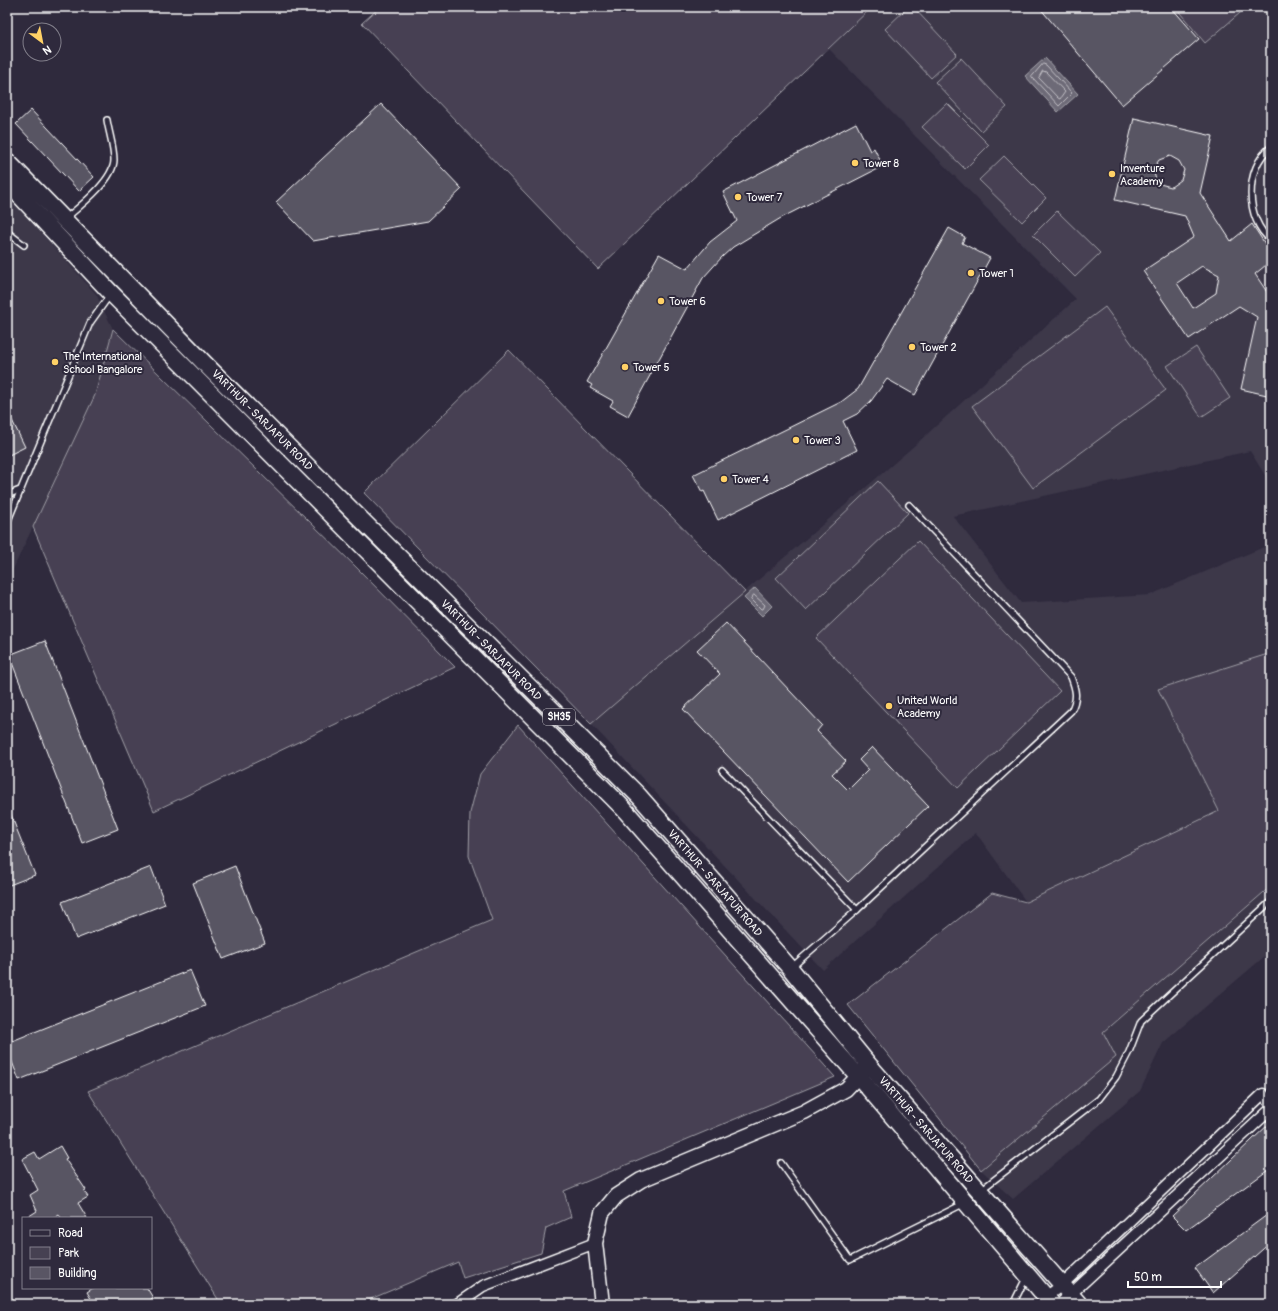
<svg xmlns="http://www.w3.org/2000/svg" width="1278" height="1311" font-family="Pangolin,sans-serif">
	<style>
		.built { fill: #3c3749 }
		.green { fill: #464152; stroke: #a2a0a8 }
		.water { fill: #6d6a77; stroke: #a7a6ad }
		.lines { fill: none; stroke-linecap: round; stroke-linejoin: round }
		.shore { stroke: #c5c3c9; stroke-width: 1 }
		.building { fill: #595564; stroke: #fff; fill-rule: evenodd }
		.lane-casing { stroke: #fff; stroke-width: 8 }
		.street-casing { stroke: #fff; stroke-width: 13 }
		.secondary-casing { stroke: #fff; stroke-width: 17 }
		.primary-casing { stroke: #fff; stroke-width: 19 }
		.lane { stroke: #2f2a3d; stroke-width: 5 }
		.street { stroke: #2f2a3d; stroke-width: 10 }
		.secondary { stroke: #2f2a3d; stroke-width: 14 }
		.primary { stroke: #2f2a3d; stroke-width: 16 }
		.poi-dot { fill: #ffd166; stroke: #2f2a3d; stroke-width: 1.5 }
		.labels { text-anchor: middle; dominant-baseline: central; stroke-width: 4; stroke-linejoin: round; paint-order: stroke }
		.shield { fill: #2f2a3d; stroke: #c1bfc5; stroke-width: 1 }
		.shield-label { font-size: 10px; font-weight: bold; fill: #fff }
		.poi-label { font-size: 11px; fill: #fff; stroke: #2f2a3d; text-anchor: start }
		.street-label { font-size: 11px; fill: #fff; stroke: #2f2a3d }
	</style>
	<rect width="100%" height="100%" fill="#2f2a3d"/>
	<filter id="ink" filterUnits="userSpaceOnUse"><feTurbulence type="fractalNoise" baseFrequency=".025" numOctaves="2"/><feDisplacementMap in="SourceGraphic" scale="8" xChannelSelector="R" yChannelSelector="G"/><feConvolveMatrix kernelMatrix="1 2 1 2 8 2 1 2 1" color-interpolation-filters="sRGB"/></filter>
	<g filter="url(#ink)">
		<g class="built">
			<polygon points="872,7 1271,7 1271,485 1250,451 953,516 1021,603 1150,595 1271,544 1271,653 1158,689 1219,811 1026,902 976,833 823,970 591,724 915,445 1076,299 829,49"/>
			<polygon points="7,195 96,294 113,329 95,395 7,582"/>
			<polygon points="1271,886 1271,951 1163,1043 1140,1091 1013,1199 981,1170 1115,1057 1103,1032"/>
		</g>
		<g class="green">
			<polygon points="380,7 872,7 598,269 362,23"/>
			<polygon points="908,7 913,7 957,54 931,78 885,29"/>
			<polygon points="1175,7 1247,7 1205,43"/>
			<polygon points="961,58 1007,107 981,131 935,82"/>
			<polygon points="947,103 989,145 965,169 922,127"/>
			<polygon points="1004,156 1046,198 1022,222 979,180"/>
			<polygon points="1057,211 1100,253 1075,277 1033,235"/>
			<polygon points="1105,307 1166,390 1033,488 972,406"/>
			<polygon points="113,329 357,568 455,667 154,811 33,527 95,395"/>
			<polygon points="1196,347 1230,398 1201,417 1167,366"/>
			<polygon points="509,350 745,592 591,724 364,493"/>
			<polygon points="878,481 908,513 806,610 776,578"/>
			<polygon points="918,541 1060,691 958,788 816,638"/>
			<polygon points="1271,653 1271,886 1103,1032 1116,1057 981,1170 848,1005 992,893 1026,902 1219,811 1158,689"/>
			<polygon points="518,725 835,1077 564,1191 571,1217 546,1228 541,1253 463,1278 458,1262 359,1304 221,1304 88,1091 492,920 469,856 470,813 480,774"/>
		</g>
		<g class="water">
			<polygon points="1045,58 1078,94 1058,112 1025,76"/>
			<polygon points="755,588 772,606 762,616 744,598"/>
		</g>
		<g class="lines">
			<g class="shore">
				<polygon points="1043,64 1046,65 1072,93 1059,106 1032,77"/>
				<polygon points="1043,71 1046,72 1065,92 1060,99 1058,98 1039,78"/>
				<polygon points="754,595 765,605 763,609 761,609 751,599"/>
			</g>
		</g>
		<g class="building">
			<polygon points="1039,7 1171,7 1199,39 1122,105"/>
			<polygon points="381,104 462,189 428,221 313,241 276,202"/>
			<polygon points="31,110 94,177 79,191 16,124"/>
			<path d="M1134 118 1213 136 1200 193 1231 241 1252 224 1271 253V261L1255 274 1271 298V396L1241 389 1257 317 1239 306 1189 339 1143 271 1194 237 1185 216 1115 200ZM1170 156 1179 161 1184 170 1181 180 1171 187 1160 184 1156 180 1153 169 1159 160ZM1202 266 1219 275 1216 293 1193 308 1177 283Z"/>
			<polygon points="856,123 870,151 874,148 883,166 781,218 733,247 722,257 703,278 628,416 610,406 613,401 590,388 592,385 587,382 659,254 687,269 710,242 737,221 723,192"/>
			<polygon points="949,228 965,237 962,243 990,258 915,395 887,379 871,401 857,414 843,421 857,450 718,520 704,491 702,492 693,475 841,402 858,389"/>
			<polygon points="7,410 25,447 7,456"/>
			<polygon points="726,623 822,725 817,731 846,761 832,774 848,790 868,770 859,760 872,747 928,806 848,882 683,709 720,674 697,650"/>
			<polygon points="45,641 118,829 82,843 9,655"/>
			<polygon points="7,805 35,875 7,886"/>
			<polygon points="235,866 265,943 223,959 193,883"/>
			<polygon points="151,867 165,904 76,939 62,902"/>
			<polygon points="190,970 205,1006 19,1080 7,1049 7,1043"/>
			<polygon points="1271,1122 1271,1168 1186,1230 1172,1216"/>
			<polygon points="60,1146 67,1158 65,1159 86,1190 84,1191 88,1197 78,1203 87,1218 61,1218 59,1214 53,1218 26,1218 37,1211 30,1195 38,1190 22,1159 35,1152 39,1159"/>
			<polygon points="1271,1212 1271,1242 1213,1293 1195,1268"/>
			<polygon points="93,1288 147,1288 153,1298 151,1299 154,1304 94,1304 87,1292"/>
		</g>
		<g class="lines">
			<defs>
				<g id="lane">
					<path d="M1271 147C1244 168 1245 220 1271 240"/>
					<path d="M65 219C79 207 114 180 114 160 114 147 109 133 107 120"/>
					<polyline points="7,232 24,245"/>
					<polyline points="7,495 20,490"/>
					<polyline points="7,523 90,323 110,295"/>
					<polyline points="722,770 857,910"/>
					<path d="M792 967 857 910 1071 711C1078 698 1076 690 1071 677L909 505"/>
					<polyline points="781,1163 850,1260 963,1204"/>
					<polyline points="981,1190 1099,1099 1116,1077 1129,1052 1141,1021 1271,901"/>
					<polyline points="1017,1304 1016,1298 1026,1278"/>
				</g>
				<g id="street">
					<polyline points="1046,1297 1062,1285 1263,1094 1271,1104"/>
					<polyline points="457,1304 483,1286 595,1243"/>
					<polyline points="1060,1304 1271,1109"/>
				</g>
				<polyline id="secondary" points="602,1304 595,1243 602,1213 616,1196 641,1180 804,1112 846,1089 865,1069"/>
				<g id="primary">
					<polyline points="7,161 211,370 639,796 790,968 869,1065 1079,1304"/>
					<polyline points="7,182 111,293 623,808 859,1077 1052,1304"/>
				</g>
			</defs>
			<use href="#lane" class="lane-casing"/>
			<use href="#street" class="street-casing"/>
			<use href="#secondary" class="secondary-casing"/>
			<use href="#primary" class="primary-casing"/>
			<use href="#lane" class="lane"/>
			<use href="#street" class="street"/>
			<use href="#secondary" class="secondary"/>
			<use href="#primary" class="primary"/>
		</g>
	</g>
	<g class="poi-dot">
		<circle cx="855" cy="163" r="4"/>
		<circle cx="1112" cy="174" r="4"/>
		<circle cx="738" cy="197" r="4"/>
		<circle cx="971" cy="273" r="4"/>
		<circle cx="661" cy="301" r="4"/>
		<circle cx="912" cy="347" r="4"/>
		<circle cx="55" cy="362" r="4"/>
		<circle cx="625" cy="367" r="4"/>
		<circle cx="796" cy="440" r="4"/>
		<circle cx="724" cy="479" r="4"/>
		<circle cx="889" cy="706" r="4"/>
	</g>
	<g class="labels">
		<rect class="shield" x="543" y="709" width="32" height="16" rx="3"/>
		<g class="shield-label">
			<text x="559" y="717">SH35</text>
		</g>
		<g class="poi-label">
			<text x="863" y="163">Tower 8</text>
			<text x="1120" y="168">Inventure<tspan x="1120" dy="13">Academy</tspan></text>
			<text x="746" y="197">Tower 7</text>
			<text x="979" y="273">Tower 1</text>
			<text x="669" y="301">Tower 6</text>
			<text x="920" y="347">Tower 2</text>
			<text x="63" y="356">The International<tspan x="63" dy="13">School Bangalore</tspan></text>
			<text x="633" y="367">Tower 5</text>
			<text x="804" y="440">Tower 3</text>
			<text x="732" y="479">Tower 4</text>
			<text x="897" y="700">United World<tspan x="897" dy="13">Academy</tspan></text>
		</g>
		<g class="street-label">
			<text transform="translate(262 420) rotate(45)">VARTHUR - SARJAPUR ROAD</text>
			<text transform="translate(491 650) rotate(45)">VARTHUR - SARJAPUR ROAD</text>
			<text transform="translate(715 883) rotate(49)">VARTHUR - SARJAPUR ROAD</text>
			<text transform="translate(926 1130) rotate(49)">VARTHUR - SARJAPUR ROAD</text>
		</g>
	</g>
	<rect width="1278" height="1311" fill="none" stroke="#2f2a3d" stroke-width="24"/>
	<rect x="12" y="12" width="1254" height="1287" fill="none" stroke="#fff" stroke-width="1.5" filter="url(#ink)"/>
	<rect x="22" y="1217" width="130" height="72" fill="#2f2a3d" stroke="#827f8b"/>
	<rect x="30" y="1230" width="20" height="6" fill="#2f2a3d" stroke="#827f8b"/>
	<text x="58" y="1237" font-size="12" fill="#ffffff">Road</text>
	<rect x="30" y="1247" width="20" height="12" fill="#464152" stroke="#827f8b"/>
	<text x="58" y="1257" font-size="12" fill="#ffffff">Park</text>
	<rect x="30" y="1267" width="20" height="12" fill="#595564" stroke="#827f8b"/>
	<text x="58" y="1277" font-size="12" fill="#ffffff">Building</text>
	<g transform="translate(42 42) rotate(148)"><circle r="19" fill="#2f2a3d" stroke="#827f8b"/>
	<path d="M0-3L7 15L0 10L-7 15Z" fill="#ffd166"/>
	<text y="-6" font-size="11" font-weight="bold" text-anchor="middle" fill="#ffffff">N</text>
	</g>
	<path d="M1128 1281v6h93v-6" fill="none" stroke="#ffffff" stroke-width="2"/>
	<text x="1134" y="1281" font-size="12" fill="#ffffff" stroke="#2f2a3d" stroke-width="3" paint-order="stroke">50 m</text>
</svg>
